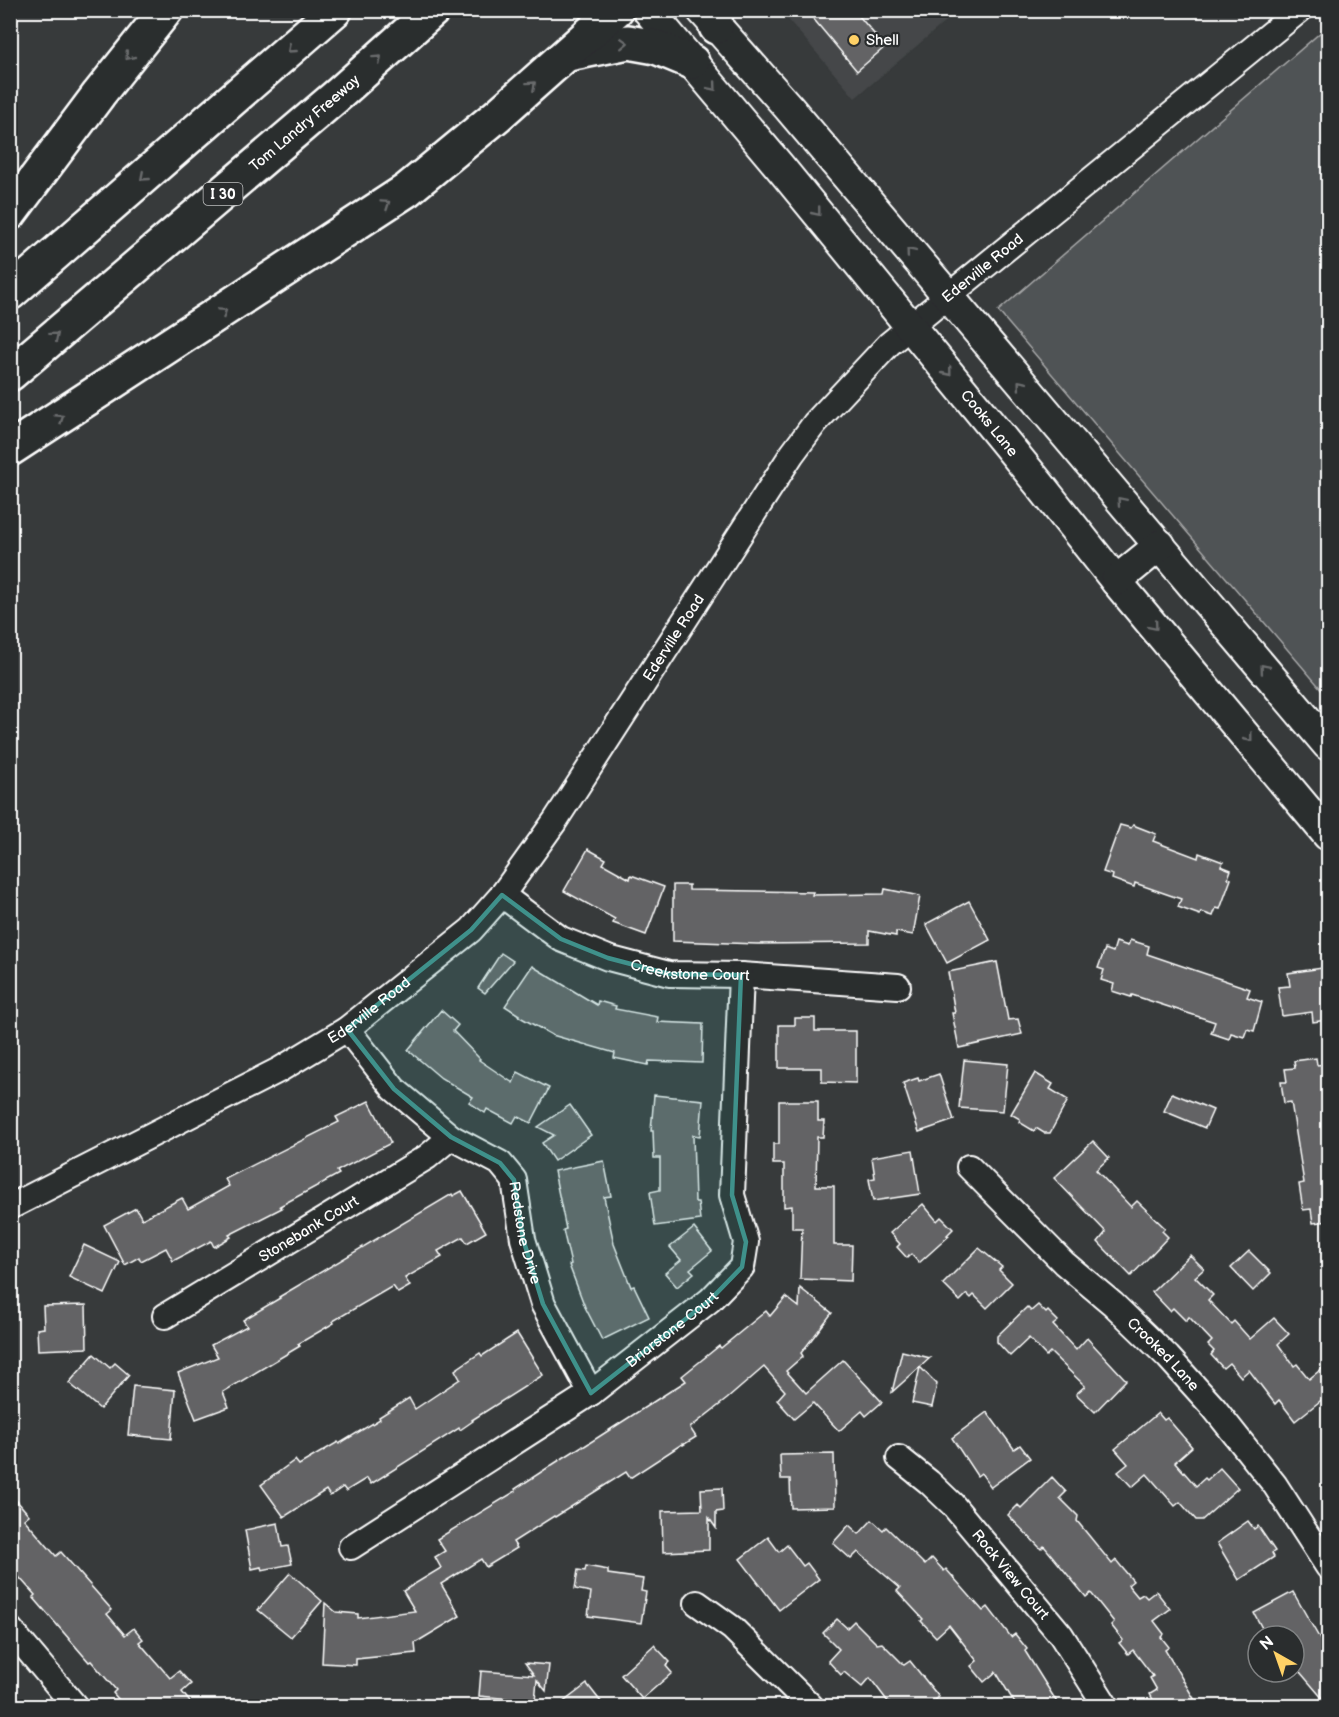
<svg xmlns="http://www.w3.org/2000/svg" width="1339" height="1717" font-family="'Balsamiq Sans',sans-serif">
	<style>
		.built { fill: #444748 }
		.green { fill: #505354; stroke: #a8a9aa; stroke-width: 1.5 }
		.building { fill: #636465; stroke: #fff; stroke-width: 1.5 }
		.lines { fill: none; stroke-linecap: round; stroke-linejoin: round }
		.minor-casing { stroke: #fff; stroke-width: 28 }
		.major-casing { stroke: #fff; stroke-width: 34 }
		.highway-casing { stroke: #fff; stroke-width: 38 }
		.minor { stroke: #2a2d2e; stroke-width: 24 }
		.major { stroke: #2a2d2e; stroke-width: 30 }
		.highway { stroke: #2a2d2e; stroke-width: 33 }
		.oneway { stroke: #6a6c6d }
		.marked { fill: #3f918b; fill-opacity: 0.2; stroke: #3f918b; stroke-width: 4.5; stroke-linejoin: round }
		.poi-dot { fill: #ffd166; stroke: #2a2d2e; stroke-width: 2 }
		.labels { text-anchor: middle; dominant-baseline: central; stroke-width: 4.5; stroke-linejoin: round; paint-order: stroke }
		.shield { fill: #2a2d2e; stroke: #bfc0c0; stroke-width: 1.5 }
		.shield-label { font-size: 14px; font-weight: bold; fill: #fff }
		.poi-label { font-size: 15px; fill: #fff; stroke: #2a2d2e; text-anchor: start }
		.street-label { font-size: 15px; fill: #fff; stroke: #2a2d2e }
	</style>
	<rect width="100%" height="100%" fill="#373a3b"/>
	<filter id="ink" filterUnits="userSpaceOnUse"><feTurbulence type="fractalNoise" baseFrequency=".0167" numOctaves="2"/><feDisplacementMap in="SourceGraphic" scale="12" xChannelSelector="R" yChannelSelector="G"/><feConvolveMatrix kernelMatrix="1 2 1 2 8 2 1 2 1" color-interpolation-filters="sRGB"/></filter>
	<g filter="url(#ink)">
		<polygon class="built" points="781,11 958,11 855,98"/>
		<polygon class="green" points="1328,26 1328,697 998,311"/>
		<g class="building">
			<polygon points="806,10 854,10 885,47 857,71"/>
			<polygon points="1120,825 1131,828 1133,825 1156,834 1153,841 1198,858 1199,853 1223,862 1221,866 1231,870 1228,878 1231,879 1220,909 1216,908 1213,916 1201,912 1200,915 1178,907 1181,899 1135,883 1134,887 1112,879 1113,875 1103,872"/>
			<polygon points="588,849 606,859 603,864 630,879 631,875 664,887 646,935 613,923 615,919 564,891"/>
			<polygon points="673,885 689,885 689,890 813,892 812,895 884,894 885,889 920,896 913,935 896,932 896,936 869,931 869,943 757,944 673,941"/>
			<polygon points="969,901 990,940 947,963 926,924"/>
			<polygon points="1130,940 1149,946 1147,954 1250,989 1247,997 1262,1002 1254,1031 1247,1029 1244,1037 1231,1033 1229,1039 1211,1033 1215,1022 1132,995 1131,997 1112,991 1114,984 1101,980 1104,970 1098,968 1105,949 1113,952 1116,942 1128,946"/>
			<polygon points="501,953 513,961 485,993 478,988"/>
			<polygon points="997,962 1008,1020 1018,1019 1022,1034 959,1048 952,1013 955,1013 948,972"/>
			<polygon points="532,966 597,1005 598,1001 616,1006 615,1009 658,1017 657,1022 703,1024 702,1063 649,1061 648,1065 614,1058 615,1053 552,1035 518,1016 519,1015 505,1006"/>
			<polygon points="1329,967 1329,1009 1325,1009 1327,1020 1313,1022 1312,1012 1282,1016 1278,987 1290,986 1288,973"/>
			<polygon points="441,1010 458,1025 453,1031 480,1059 479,1060 513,1083 518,1072 549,1088 531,1123 517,1116 513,1123 487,1109 485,1113 469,1102 473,1097 441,1078 408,1050"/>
			<polygon points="795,1018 815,1018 815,1031 856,1031 856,1083 822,1082 822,1068 779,1068 779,1025 795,1025"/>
			<polygon points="1316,1058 1317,1065 1327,1064 1329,1073 1329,1221 1313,1223 1311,1209 1303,1210 1299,1184 1304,1183 1291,1102 1284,1103 1281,1082 1287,1082 1285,1069 1295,1068 1294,1061"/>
			<polygon points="964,1060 1008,1064 1003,1111 959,1108"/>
			<polygon points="1035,1073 1053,1084 1050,1089 1068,1100 1050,1133 1044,1133 1036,1128 1034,1131 1019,1122 1020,1119 1011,1114"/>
			<polygon points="939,1074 954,1120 919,1132 903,1083 918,1078 919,1081"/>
			<polygon points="1172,1093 1213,1110 1205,1128 1164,1111"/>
			<polygon points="654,1095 703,1100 700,1136 693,1135 695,1202 698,1202 700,1220 655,1226 650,1192 660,1190 660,1158 654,1158 653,1131 651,1131"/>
			<polygon points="369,1101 391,1143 337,1171 339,1174 280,1206 282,1208 229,1235 231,1237 214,1247 211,1241 173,1261 166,1248 141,1261 139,1257 125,1265 104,1225 136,1208 142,1219 182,1198 188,1209 229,1186 225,1179 339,1122 336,1117"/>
			<polygon points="779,1101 818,1101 818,1121 824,1121 823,1137 817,1137 816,1186 834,1186 834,1245 852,1245 851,1281 800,1279 802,1228 792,1228 792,1206 784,1207 784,1164 773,1164 773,1144 779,1144"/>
			<polygon points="570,1105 591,1135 554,1161 542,1143 554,1135 538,1127"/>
			<polygon points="1093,1141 1109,1158 1096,1170 1131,1207 1137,1201 1165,1228 1162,1231 1168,1237 1131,1276 1098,1242 1106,1232 1054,1178"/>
			<polygon points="913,1150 920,1194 873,1201 869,1179 875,1178 872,1157"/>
			<polygon points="604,1161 611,1196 604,1197 614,1244 631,1287 634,1286 649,1317 602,1340 585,1307 569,1265 571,1264 563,1230 566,1229 554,1171"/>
			<polygon points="462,1191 486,1232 467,1243 463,1237 438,1251 442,1257 405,1278 410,1286 398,1293 393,1286 333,1321 334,1323 298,1344 300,1346 223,1392 229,1407 196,1419 178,1373 218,1357 211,1345 247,1326 243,1320 280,1298 279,1297 452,1194 453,1196"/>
			<polygon points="923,1204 937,1221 941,1217 953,1229 947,1235 949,1236 919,1263 911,1254 907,1258 897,1247 900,1244 890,1233"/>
			<polygon points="694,1228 712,1251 690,1269 694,1273 677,1287 665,1273 681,1260 670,1247"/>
			<polygon points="84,1245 120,1262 105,1294 69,1277"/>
			<polygon points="979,1248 1002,1267 999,1270 1012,1283 987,1308 974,1295 971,1298 967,1294 960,1301 943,1284"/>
			<polygon points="1249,1251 1271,1273 1253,1291 1231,1268"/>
			<polygon points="1190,1255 1204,1269 1195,1277 1213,1295 1208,1300 1231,1324 1234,1321 1250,1339 1274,1318 1289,1334 1278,1344 1294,1366 1297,1364 1309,1379 1329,1363 1329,1394 1295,1421 1279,1400 1275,1404 1249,1370 1241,1377 1229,1363 1223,1368 1211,1355 1214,1351 1208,1345 1212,1341 1189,1317 1186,1321 1173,1308 1170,1311 1152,1292"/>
			<polygon points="800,1288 832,1313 801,1353 803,1356 786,1371 806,1393 843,1360 882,1402 866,1416 862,1411 839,1431 813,1403 794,1419 777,1400 785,1391 764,1367 727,1399 690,1428 696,1437 683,1445 682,1444 630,1478 626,1472 555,1517 554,1516 513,1542 517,1548 486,1567 481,1559 441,1584 460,1616 415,1643 416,1653 356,1659 356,1665 322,1663 325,1603 336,1612 358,1614 358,1618 415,1611 403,1591 441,1568 435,1557 445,1551 437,1539 516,1491 515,1489 555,1463 582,1446 583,1447 686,1381 682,1376 719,1346 721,1348 766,1311 770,1316 786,1297 799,1307"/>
			<polygon points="86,1305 87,1348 38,1350 37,1329 44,1328 43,1306"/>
			<polygon points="1038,1305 1046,1313 1048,1311 1058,1321 1053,1325 1076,1350 1087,1338 1126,1380 1095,1412 1076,1394 1085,1386 1050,1352 1046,1356 1029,1338 1010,1356 997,1342 997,1336 1027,1307 1031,1311"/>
			<polygon points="517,1333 543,1375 472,1420 473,1421 460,1430 459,1428 371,1484 367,1478 346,1491 343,1487 330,1496 326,1490 284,1517 261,1485 295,1460 299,1465 338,1442 339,1444 380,1419 379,1417 409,1398 415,1409 460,1379 455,1370 480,1353 482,1356"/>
			<polygon points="902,1351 930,1358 920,1367 937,1384 932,1407 912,1403 920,1367 892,1392"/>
			<polygon points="94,1354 110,1368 115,1363 129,1375 100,1409 69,1383"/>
			<polygon points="133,1386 175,1390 171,1439 128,1435"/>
			<polygon points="987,1412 1014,1449 1020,1445 1030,1458 991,1487 981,1473 977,1476 952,1438"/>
			<polygon points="1158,1413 1164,1420 1167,1418 1192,1447 1175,1462 1196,1486 1205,1478 1207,1480 1220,1468 1238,1488 1202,1520 1196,1520 1180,1502 1175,1506 1147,1474 1132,1487 1118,1472 1128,1464 1115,1449"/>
			<polygon points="834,1454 835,1507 791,1508 790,1479 781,1479 780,1455"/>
			<polygon points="1052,1477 1066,1492 1060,1498 1078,1516 1077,1521 1112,1564 1116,1560 1133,1581 1128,1585 1138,1597 1143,1594 1147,1598 1156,1591 1170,1609 1154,1621 1164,1634 1161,1637 1169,1647 1165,1650 1199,1707 1157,1707 1150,1694 1157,1690 1150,1678 1153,1676 1133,1650 1128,1654 1119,1643 1123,1640 1111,1625 1114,1622 1091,1593 1086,1597 1044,1546 1041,1549 1008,1515 1018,1505 1021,1508"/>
			<polygon points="722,1488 723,1511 716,1512 716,1528 709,1518 709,1550 663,1552 662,1511 702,1510 701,1489"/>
			<polygon points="10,1493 29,1515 24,1519 56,1556 61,1552 112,1610 107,1614 125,1635 134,1628 143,1639 139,1642 170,1678 179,1671 191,1684 182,1692 194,1707 125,1707 113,1693 116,1690 91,1661 89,1662 33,1597 35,1595 10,1567"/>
			<polygon points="872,1520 883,1530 886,1527 925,1565 932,1558 944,1571 946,1569 983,1611 988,1607 1011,1637 1015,1634 1027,1649 1025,1651 1060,1707 1017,1707 996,1672 984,1682 971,1666 977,1661 949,1625 936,1637 921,1621 923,1619 897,1591 900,1588 858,1552 851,1559 833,1543 849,1525 859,1534"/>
			<polygon points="1248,1521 1254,1529 1258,1526 1275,1551 1272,1553 1274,1557 1239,1580 1217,1543"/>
			<polygon points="278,1523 282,1547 288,1546 292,1564 262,1570 261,1567 252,1569 245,1530"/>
			<polygon points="768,1537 779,1552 787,1545 803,1566 807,1563 819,1579 779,1610 740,1559"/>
			<polygon points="586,1566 608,1570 608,1574 643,1579 641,1591 646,1592 641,1623 588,1616 591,1592 575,1589 578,1570 585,1571"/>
			<polygon points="290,1573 322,1601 291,1637 258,1610"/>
			<polygon points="1293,1592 1329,1655 1329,1706 1294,1665 1294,1636 1271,1636 1267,1628 1263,1630 1254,1613"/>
			<polygon points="837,1619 847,1628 854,1621 877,1644 882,1643 904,1665 910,1661 939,1697 927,1707 892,1707 870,1678 862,1687 844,1672 841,1675 828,1661 839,1649 823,1633"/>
			<polygon points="654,1645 670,1662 666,1666 672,1673 642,1699 621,1675"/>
			<polygon points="525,1663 549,1665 546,1691 537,1680 535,1701 479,1696 481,1671 534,1675"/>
			<polygon points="587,1684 605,1707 557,1707"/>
		</g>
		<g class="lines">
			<defs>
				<g id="minor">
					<path id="s1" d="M502 895 561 939 608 958 669 974 741 975 898 986"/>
					<path id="s2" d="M347 1029 394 1089 451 1137 500 1163 514 1180 523 1239 543 1304 591 1393"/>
					<path id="s3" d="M969 1167 1064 1263 1113 1304 1168 1357 1214 1408 1275 1485 1328 1567"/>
					<path id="s4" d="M10 1207 279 1070 347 1029 471 930 502 895 555 821 792 454 815 423 889 344 1300 10"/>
					<path id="s5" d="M165 1316 427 1157 451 1137"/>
					<path id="s6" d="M899 1458 929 1482 952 1504 1061 1635 1106 1706"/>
					<path id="s7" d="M351 1547 591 1393 710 1300 742 1267 746 1242 732 1195 741 975"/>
					<polyline points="697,1603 732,1628 811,1706"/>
					<polyline points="10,1629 75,1706"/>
				</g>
				<g id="major">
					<path id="s8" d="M648 10 780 167 1040 485 1116 581 1328 835"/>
					<polyline points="702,10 789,108 1328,745"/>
					<polyline points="1116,581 1160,545"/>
				</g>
				<g id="highway">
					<polyline points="714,10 716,27"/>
					<polyline points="568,54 628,42 656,47 692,62"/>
					<polyline points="10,213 99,94 166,10"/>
					<polyline points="10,293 335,10"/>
					<path id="s9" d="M10 374 340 93 433 10"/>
					<polyline points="10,449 407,190 498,115 616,10"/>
				</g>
			</defs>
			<use href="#minor" class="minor-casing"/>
			<use href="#major" class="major-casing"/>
			<use href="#highway" class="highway-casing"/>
			<use href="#minor" class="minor"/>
			<use href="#major" class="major"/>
			<use href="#highway" class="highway"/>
		</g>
		<defs><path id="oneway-chevron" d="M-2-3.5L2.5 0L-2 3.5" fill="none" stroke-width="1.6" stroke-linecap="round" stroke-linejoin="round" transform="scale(1.5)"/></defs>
		<g class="oneway">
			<use href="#oneway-chevron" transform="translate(624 43) rotate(-2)"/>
			<use href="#oneway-chevron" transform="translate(291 49) rotate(139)"/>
			<use href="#oneway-chevron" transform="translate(129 56) rotate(129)"/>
			<use href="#oneway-chevron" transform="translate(378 59) rotate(-42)"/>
			<use href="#oneway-chevron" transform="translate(532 85) rotate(-42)"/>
			<use href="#oneway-chevron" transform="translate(713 87) rotate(50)"/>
			<use href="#oneway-chevron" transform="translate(144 177) rotate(139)"/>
			<use href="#oneway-chevron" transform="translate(386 204) rotate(-34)"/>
			<use href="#oneway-chevron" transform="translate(817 212) rotate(51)"/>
			<use href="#oneway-chevron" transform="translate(910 252) rotate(-130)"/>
			<use href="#oneway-chevron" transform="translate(223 312) rotate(-34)"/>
			<use href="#oneway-chevron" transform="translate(55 336) rotate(-40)"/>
			<use href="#oneway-chevron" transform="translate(948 372) rotate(51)"/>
			<use href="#oneway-chevron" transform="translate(1021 384) rotate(-130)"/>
			<use href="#oneway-chevron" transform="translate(60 418) rotate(-33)"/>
			<use href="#oneway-chevron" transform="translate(1121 501) rotate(-131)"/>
			<use href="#oneway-chevron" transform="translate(1154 626) rotate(50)"/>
			<use href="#oneway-chevron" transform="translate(1264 668) rotate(-130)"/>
			<use href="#oneway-chevron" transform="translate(1249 738) rotate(51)"/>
		</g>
	</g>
	<path class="marked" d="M502 895 561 939 608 958 669 974 741 975 732 1195 746 1242 742 1267 710 1300 591 1393 543 1304 523 1239 514 1180 500 1163 451 1137 394 1089 347 1029 471 930Z"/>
	<circle class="poi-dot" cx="854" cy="40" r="6"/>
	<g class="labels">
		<rect class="shield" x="203.5" y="183" width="39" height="22" rx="4.5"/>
		<g class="shield-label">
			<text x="223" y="194">I 30</text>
		</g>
		<g class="poi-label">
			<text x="866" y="40">Shell</text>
		</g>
		<g class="street-label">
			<text stroke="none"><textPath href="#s9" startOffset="387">Tom Landry Freeway</textPath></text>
			<text stroke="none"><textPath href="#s4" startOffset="1382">Ederville Road</textPath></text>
			<text stroke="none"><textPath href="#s8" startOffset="536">Cooks Lane</textPath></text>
			<text stroke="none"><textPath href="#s4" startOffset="896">Ederville Road</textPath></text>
			<text stroke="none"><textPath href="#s1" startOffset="208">Creekstone Court</textPath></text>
			<text stroke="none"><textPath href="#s4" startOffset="410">Ederville Road</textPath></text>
			<text stroke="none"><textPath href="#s5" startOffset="168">Stonebank Court</textPath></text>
			<text stroke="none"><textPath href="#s2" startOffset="282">Redstone Drive</textPath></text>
			<text stroke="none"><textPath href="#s7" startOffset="388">Briarstone Court</textPath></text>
			<text stroke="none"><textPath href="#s3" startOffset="270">Crooked Lane</textPath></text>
			<text stroke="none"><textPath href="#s6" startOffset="162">Rock View Court</textPath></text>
		</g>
	</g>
	<rect width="1339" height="1717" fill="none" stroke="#2a2d2e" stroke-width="36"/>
	<rect x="18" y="18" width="1303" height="1681" fill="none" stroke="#fff" stroke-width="2" filter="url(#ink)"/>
	<g transform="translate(1276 1654) rotate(320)"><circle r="28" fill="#2a2d2e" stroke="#7f8182" stroke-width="1.5"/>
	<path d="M0-4.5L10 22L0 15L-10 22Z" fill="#ffd166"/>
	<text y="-9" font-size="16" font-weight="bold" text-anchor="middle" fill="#ffffff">N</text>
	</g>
</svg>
